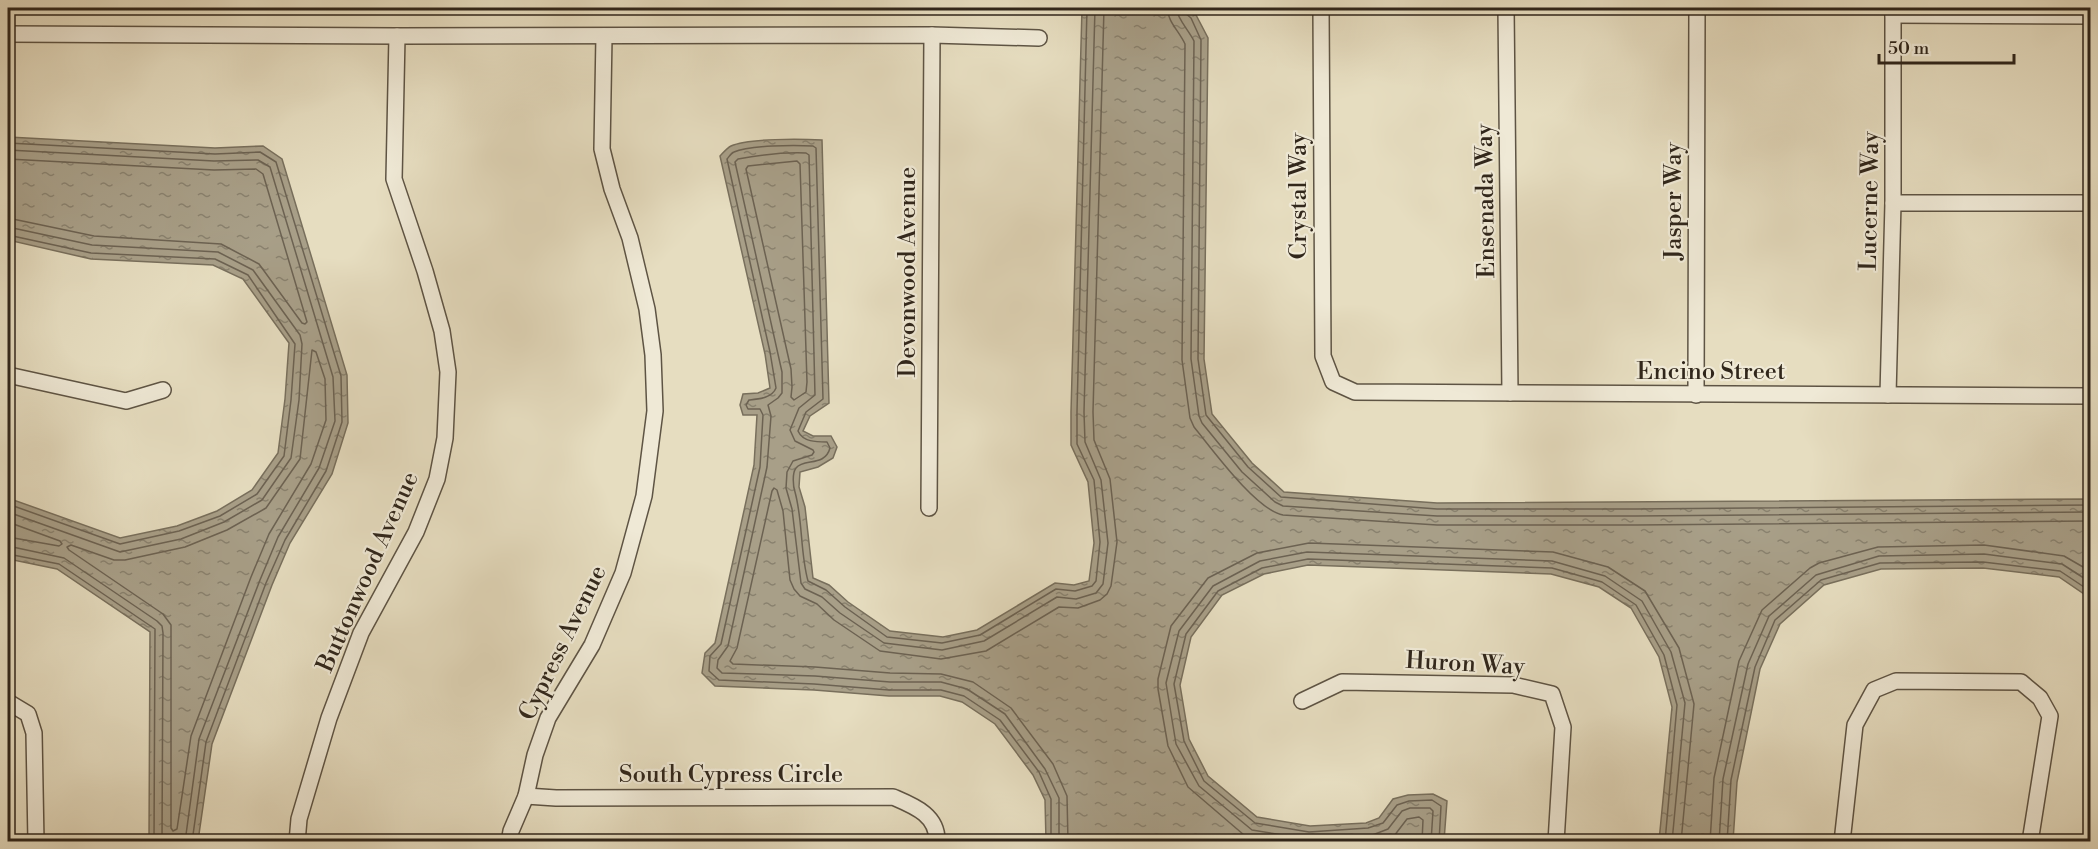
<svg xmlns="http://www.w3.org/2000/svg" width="2098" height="849" font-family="'Libre Bodoni',serif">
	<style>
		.water { fill: url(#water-ripples); stroke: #786f5c; stroke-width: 1.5 }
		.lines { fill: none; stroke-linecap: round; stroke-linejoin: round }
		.shore { stroke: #6c6252; stroke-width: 1.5 }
		.minor-casing { stroke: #5e5444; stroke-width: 18 }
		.minor { stroke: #efe9d6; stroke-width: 15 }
		.labels { text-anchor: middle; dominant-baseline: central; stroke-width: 4.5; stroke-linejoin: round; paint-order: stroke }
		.street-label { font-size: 24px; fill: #30261b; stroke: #efe9d6 }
	</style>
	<defs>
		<pattern id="water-ripples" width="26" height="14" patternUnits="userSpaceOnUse" patternTransform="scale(1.5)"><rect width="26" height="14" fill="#a89f88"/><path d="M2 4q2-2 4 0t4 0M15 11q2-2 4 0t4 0" fill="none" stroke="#89816e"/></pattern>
	</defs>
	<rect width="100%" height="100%" fill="#e6ddc0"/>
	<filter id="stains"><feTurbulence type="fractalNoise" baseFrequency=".00333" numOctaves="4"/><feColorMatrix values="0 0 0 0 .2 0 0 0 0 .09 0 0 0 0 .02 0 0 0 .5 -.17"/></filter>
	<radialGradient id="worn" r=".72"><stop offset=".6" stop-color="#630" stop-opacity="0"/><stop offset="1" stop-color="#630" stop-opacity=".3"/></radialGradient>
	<g class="water">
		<path d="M1082 8H1185L1195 13 1208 38 1204 359 1212 414 1252 463 1284 492 1437 503 2090 499V598L2059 577 1983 568 1881 569 1824 585 1780 624 1760 669 1737 782 1733 841H1659L1672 707 1659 657 1631 608 1599 587 1551 574 1308 565 1264 574 1222 595 1191 637 1180 685 1189 739 1208 776 1257 817 1310 826 1366 823 1379 818 1393 799 1408 795 1433 794 1447 801 1444 841H1046L1045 800 1033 775 995 724 962 702 940 696H889L814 690 715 686 702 673 705 653 715 643 754 465 757 415H743L740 405 743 394 758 393 770 388 765 354 720 156C723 153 727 148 731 146 748 138 802 139 822 140L829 403 810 416 803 431 813 436H831L837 447 833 458 818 467 800 472 799 487 805 507 813 578 829 585 848 602 890 631 943 637 977 630 1055 583 1074 585 1089 581 1094 543 1088 482 1071 445V412Z"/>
		<polygon points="8,137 215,148 263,146 282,159 347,375 348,423 332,474 290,543 272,585 212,744 198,841 149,841 150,632 57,569 8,559 8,498 120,538 177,526 217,511 252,490 278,453 285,399 289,343 243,279 213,265 91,259 8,240"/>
	</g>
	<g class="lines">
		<g class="shore">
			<path d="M1167 8C1168 22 1179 31 1185 44L1182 360 1190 418 1194 427C1212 449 1256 510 1283 515L1437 525H1636L2090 521"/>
			<path d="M1176 8C1177 18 1189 31 1194 41L1191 359 1199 416 1202 423 1242 472 1275 502 1283 506 1437 516H1636L2090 512"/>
			<polyline points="1184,8 1185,13 1191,18 1201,40 1198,359 1206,415 1248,467 1281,497 1437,509 1636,509 2090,505"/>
			<polyline points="8,143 215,154 260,152 276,162 341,376 342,422 326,471 285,540 266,583 206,742 192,842"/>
			<polyline points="8,150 214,161 258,160 270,167 333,377 335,421 319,468 278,537 260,580 199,739 185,842"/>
			<polyline points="8,159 214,170 256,169 263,174 307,322 305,324 302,323 259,264 221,244 94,236 8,218"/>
			<polygon points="797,161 800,164 807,382 806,392 794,400 791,397 792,387 791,369 746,169 748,166"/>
			<polyline points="8,227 92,245 218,252 253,270 300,335 302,344 299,400 291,458 262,500 224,522 181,539 120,552 8,512"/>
			<polyline points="8,235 91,253 215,259 248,275 295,344 291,400 284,456 257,494 220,516 179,531 120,544 8,504"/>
			<polygon points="312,350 316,352 325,379 326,420 311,464 269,534 251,577 191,736 177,829 173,831 171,828 171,625 163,614 69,550 67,547 71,545 114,560 125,560 185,547 227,530 266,508 300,459"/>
			<polyline points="8,522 60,541 62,544 59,546 8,537"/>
			<polyline points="8,546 64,558 157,621 162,626 163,633 162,842"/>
			<polyline points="8,554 59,564 155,629 154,842"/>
			<path d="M1051 842V799L1039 772 1000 720 964 696 941 690H889L814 684 719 680 709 671 710 656 721 644 760 467 763 415 760 409H748L746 405 749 400C759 399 772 398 776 388L770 352 727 159C729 157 731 153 734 152 749 145 795 145 813 146L816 148 823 399 806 412 798 431C803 442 816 442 827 442L830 448C825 467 804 458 796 468 792 473 793 486 795 492 803 521 800 552 808 581L826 590 845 607 887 637 942 643 980 635 1056 589 1075 591 1092 586 1096 581 1100 542 1094 480 1077 444V412L1087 8"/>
			<path d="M1059 842V798L1045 769 1005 714 967 689 941 682H890L815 676 722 673 717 668 718 660 728 646 767 467 771 416 768 405 778 398 782 393V372L735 162 738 159C760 155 784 152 806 153L809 155 815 395 799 408 790 430 795 441 813 450 814 452 812 455 793 461 787 472 786 488 792 509 801 583 805 589 822 597 840 613 884 643 942 650 984 641 1057 597 1076 599 1096 593 1103 584 1108 543 1101 480 1085 442 1084 412 1095 8"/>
			<polyline points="1068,842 1067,796 1053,764 1011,708 973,682 941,674 890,673 815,667 733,664 730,661 737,648 772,491 774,488 777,490 783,511 790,580 794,589 800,596 817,604 834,620 880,651 941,659 986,651 1059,607 1078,608 1100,600 1107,594 1111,586 1117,542 1110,479 1094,440 1093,412 1104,8"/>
			<polyline points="1265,842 1251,839 1244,835 1188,787 1168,746 1158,689 1158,679 1171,626 1208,578 1257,553 1309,543 1553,552 1608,567 1645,591 1679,648 1694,704 1681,842"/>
			<polyline points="1381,842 1394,836 1407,819 1419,817 1423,820 1422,842"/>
			<polyline points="1431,842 1433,811 1430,808 1410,808 1402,811 1388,829 1370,836 1308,839 1252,830 1199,786 1176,744 1166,683 1179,631 1213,586 1260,561 1307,552 1552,561 1605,576 1642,601 1671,652 1685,703 1672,842"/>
			<polyline points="1439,842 1441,806 1432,800 1409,801 1397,805 1383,823 1368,828 1309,832 1255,823 1204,781 1184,741 1174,684 1186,634 1218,591 1262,568 1308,559 1552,568 1602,582 1636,605 1664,655 1677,705 1665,842"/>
			<polyline points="1710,842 1714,778 1739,661 1762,610 1810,568 1819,563 1878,547 1984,545 2064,556 2090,571"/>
			<polyline points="1719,842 1723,779 1748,664 1769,616 1816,575 1879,556 1984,554 2062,564 2090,582"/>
			<polyline points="1727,842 1731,780 1755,667 1775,620 1821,580 1880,563 1983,562 2060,571 2090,591"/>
		</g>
		<defs>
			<g id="minor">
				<polyline points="1321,8 1323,356 1333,382 1355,392 2090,396"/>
				<polyline points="1506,8 1510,393"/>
				<polyline points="1893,15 2090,16"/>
				<polyline points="8,34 397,36 932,35 1039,38"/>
				<polyline points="1893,203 2090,203"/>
				<polyline points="8,375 126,401 163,390"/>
				<polyline points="1696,395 1697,8"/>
				<polyline points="1888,395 1893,203 1893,8"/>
				<polyline points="929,508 932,35"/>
				<polyline points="1302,701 1342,682 1513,685 1552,694 1563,727 1556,842"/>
				<polyline points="8,702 28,714 34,733 36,842"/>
				<path d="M526 796 556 798 893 797C914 806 938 815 937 842"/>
				<polyline points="297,842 299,819 329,718 361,633 416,532 437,479 445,438 448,372 442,331 425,271 394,179 397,36"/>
				<polyline points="509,842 511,831 526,796 535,755 548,718 592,645 623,573 644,496 655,411 653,355 647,309 630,238 612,189 602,149 604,36"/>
				<polyline points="1842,842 1855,725 1874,690 1896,681 2021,682 2040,698 2050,716 2030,842"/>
			</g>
		</defs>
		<use href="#minor" class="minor-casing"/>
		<use href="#minor" class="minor"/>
	</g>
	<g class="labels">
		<g class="street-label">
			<text transform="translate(1299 196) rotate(-90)">Crystal Way</text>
			<text transform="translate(1486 201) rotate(-91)">Ensenada Way</text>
			<text transform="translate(1674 201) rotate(-90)">Jasper Way</text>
			<text transform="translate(1870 201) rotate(-89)">Lucerne Way</text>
			<text transform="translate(908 272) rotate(-90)">Devonwood Avenue</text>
			<text x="1711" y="372">Encino Street</text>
			<text transform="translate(368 572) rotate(-66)">Buttonwood Avenue</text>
			<text transform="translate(563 643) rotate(-64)">Cypress Avenue</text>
			<text transform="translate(1465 664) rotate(3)">Huron Way</text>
			<text x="731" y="775">South Cypress Circle</text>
		</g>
	</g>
	<rect width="2098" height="849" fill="none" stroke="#e6ddc0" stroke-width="30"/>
	<rect x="9" y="9" width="2080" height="831" fill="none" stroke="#30261b" stroke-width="3"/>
	<rect x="15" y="15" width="2068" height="819" fill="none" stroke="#30261b" stroke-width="1.5"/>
	<path d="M1879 54v9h135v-9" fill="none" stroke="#30261b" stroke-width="3"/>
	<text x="1888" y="54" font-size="18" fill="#30261b" stroke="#efe9d6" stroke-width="4.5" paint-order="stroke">50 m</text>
	<rect width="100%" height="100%" filter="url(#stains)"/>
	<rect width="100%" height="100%" fill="url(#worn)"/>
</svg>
